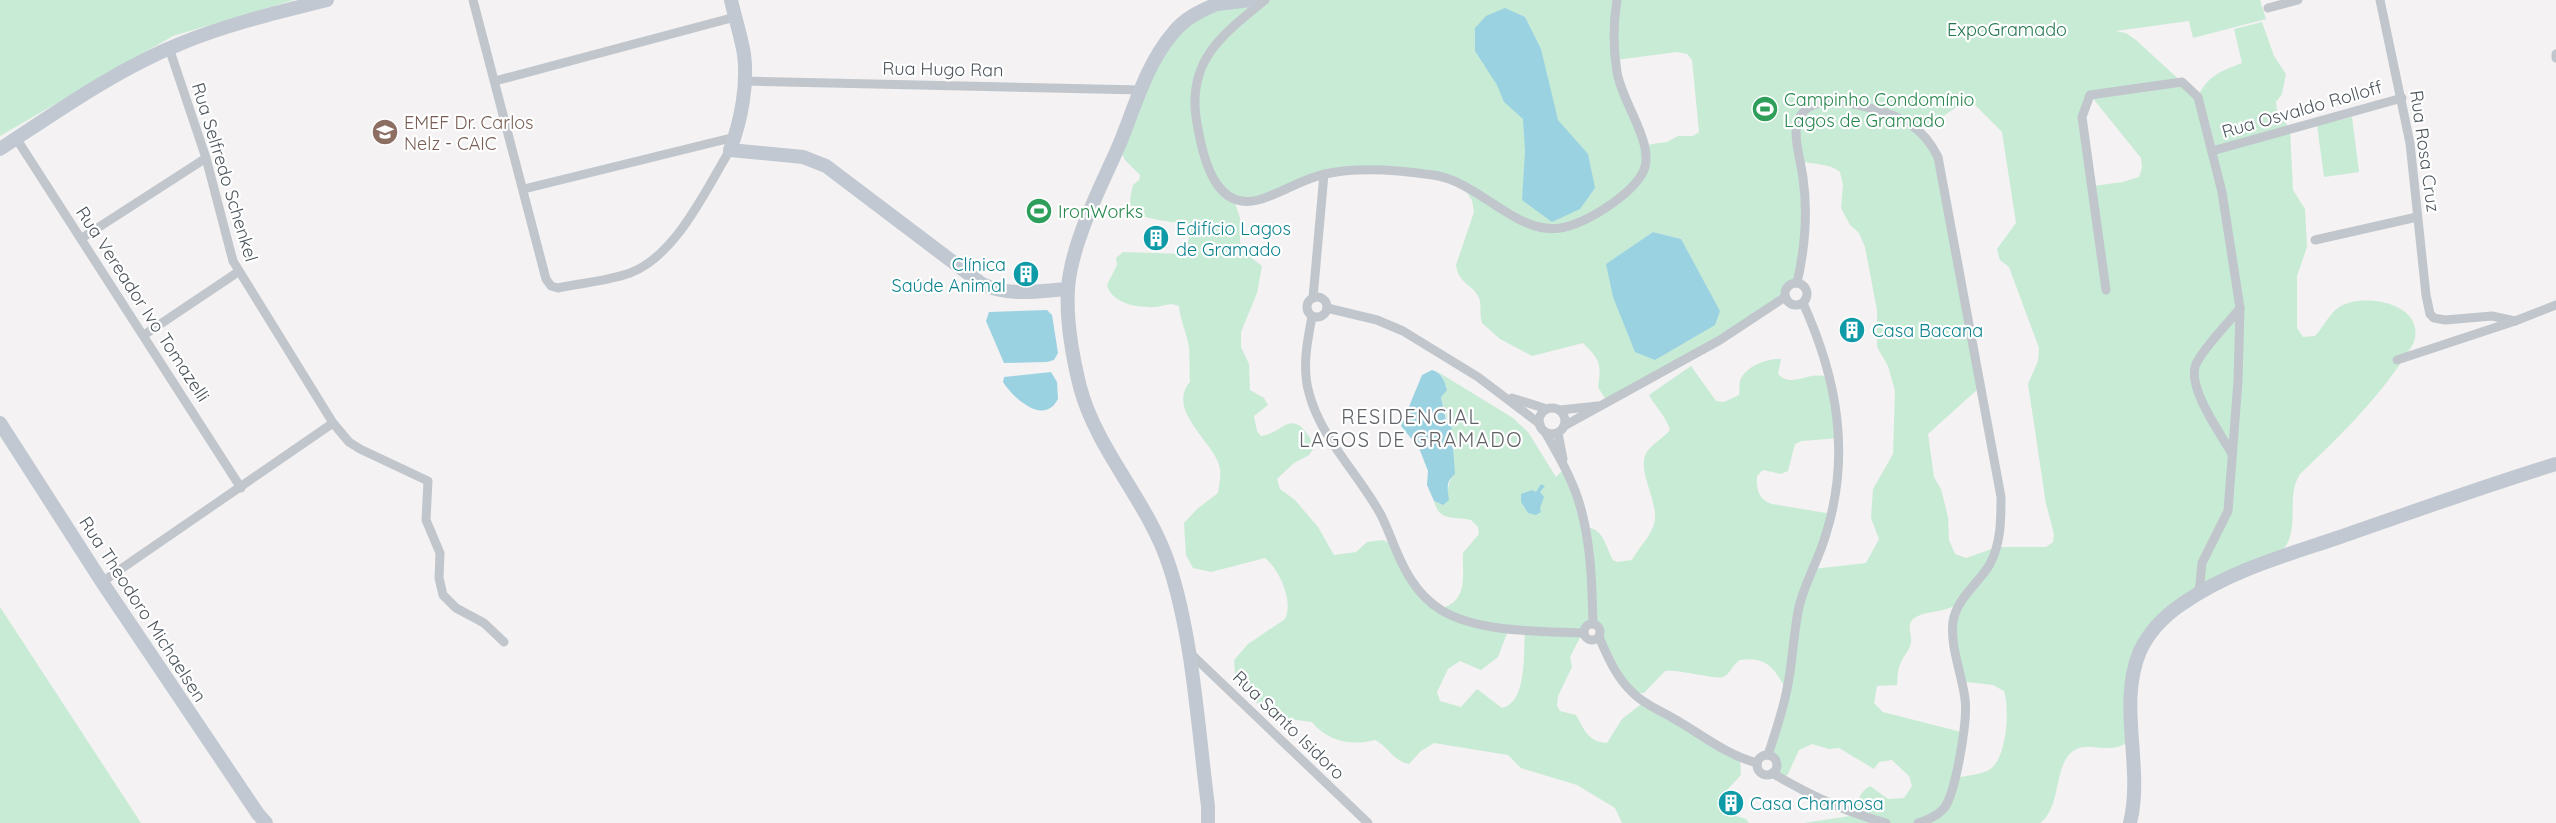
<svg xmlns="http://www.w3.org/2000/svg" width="2556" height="823" font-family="Quicksand,sans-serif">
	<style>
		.green { fill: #c8ebd6; fill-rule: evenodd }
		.water { fill: #9bd2e2 }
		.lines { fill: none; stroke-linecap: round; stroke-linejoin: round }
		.street { stroke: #c0c6cc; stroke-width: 9 }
		.secondary { stroke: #c1c8d1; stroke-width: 14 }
		.labels { text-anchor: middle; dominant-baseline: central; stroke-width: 4.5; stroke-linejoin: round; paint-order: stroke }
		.park-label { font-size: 18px; fill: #25774f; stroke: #fff }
		.street-label { font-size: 18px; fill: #4c555d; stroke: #fff }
		.leisure-label { font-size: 18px; fill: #27864d; stroke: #fff; text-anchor: start }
		.education-label { font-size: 18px; fill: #785e54; stroke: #fff; text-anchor: start }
		.culture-label { font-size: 18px; fill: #0d838f; stroke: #fff; text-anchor: start }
		.neighbourhood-label { font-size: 20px; letter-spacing: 1.5px; fill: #5f6266; stroke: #fff }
	</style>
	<rect width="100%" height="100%" fill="#f4f2f2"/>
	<g class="green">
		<polygon points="0,0 294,0 173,36 0,136"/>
		<path d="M1251 0H2260L2266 19 2193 38 2189 21 2115 31 2126 33 2136 40 2198 97C2207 76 2221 71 2242 63L2234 29 2262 22 2274 56 2286 74 2282 94 2276 102 2277 111 2290 129 2293 190 2305 209 2307 247 2297 276V328L2303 337 2315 336C2323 328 2329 314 2338 308 2360 292 2422 302 2415 338 2414 345 2407 352 2404 358 2376 401 2337 439 2300 474 2285 497 2301 528 2283 550L2161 621 2140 652 2132 740C2125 744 2119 748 2110 748 2097 749 2085 743 2073 751 2053 766 2062 807 2040 823H1804L1857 815C1855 804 1859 792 1870 786L1888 799 1904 798 1912 786 1909 776 1892 760 1879 762 1874 769 1839 748 1829 749 1812 744 1799 750 1788 774 1785 777 1775 770 1776 762 1772 756 1787 691C1775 670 1768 656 1740 660 1733 664 1730 674 1723 677 1717 680 1678 669 1665 671L1644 693H1632L1596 624 1586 626 1570 657 1572 667 1558 696 1557 706 1560 711 1576 715C1584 729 1588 742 1607 743L1622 719 1644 702 1740 759 1741 775 1727 790 1719 805 1723 812 1746 819 1749 823H1622L1615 808 1577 785 1521 768 1508 755 1434 743 1421 751 1409 764C1392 760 1390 748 1375 740 1352 746 1328 742 1312 722L1281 718 1257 703 1235 674 1234 660 1248 644 1285 619C1294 601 1279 569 1265 558L1211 572 1193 568 1186 555 1184 523 1197 509 1218 493C1219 486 1221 477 1220 469 1217 444 1165 411 1190 382 1189 370 1190 359 1189 348 1187 333 1180 320 1179 306 1170 302 1165 306 1156 307 1138 308 1112 304 1107 285L1117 265 1116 258 1123 252 1186 254 1191 225C1178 222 1144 220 1135 212 1127 206 1131 194 1133 185L1139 180 1140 175 1125 160 1121 152 1141 90 1185 20ZM1677 52 1687 54 1692 60 1699 132 1693 136H1678L1667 142 1646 145 1616 60ZM2091 96 2141 158 2142 168 2139 177 2123 182 2093 186 2082 117ZM1967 103 1974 104 2002 132 2016 223 1997 249 2000 260 2009 267 2039 348 2038 361 2028 384 2046 504 2054 534 2053 542 2046 547H1997L1966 558 1955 554 1949 540 1948 517 1941 489 1934 477 1928 434 1979 388 1938 157 1917 128C1937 125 1948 109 1967 103ZM1801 161C1815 165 1829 163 1840 172L1843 185 1841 208 1850 225 1859 233 1865 247 1877 310V347L1888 366 1895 391 1893 454 1873 489 1871 518 1879 539 1866 563 1813 569 1832 514 1772 504C1759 500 1756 489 1757 476L1763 470 1781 474 1788 471 1795 444 1802 441 1840 438 1828 376C1823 376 1817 375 1812 376 1800 378 1788 385 1778 374L1781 359C1768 358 1745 366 1740 381 1739 385 1740 390 1739 395L1724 402 1716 401 1691 366 1649 395C1656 408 1666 416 1670 430 1663 439 1649 445 1645 456 1639 473 1657 500 1655 520 1653 534 1639 547 1632 560L1617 562 1613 560C1605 546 1604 528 1585 527L1565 468 1556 477 1528 432 1513 418 1438 372 1443 378 1441 397 1447 420 1451 478 1443 505 1434 501C1439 522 1454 516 1471 520L1478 527 1479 534 1463 553C1462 576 1469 601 1440 609L1403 566 1394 545 1383 540 1367 542 1356 552 1334 555 1318 527 1295 500 1280 489 1277 479 1294 463 1309 455 1313 449C1312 441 1310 437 1305 431 1289 412 1281 434 1261 436L1257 431 1254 416 1268 405 1264 398 1250 390 1249 364 1241 347V332L1257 293 1262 266 1244 252 1240 242V218L1234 200H1259L1346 171 1437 176 1466 191 1472 200 1474 212 1456 265C1458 284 1474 285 1479 298 1482 305 1479 314 1482 323L1500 339 1532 356 1583 343C1599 359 1602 363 1598 387L1607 402 1785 297 1786 288 1793 283 1806 219ZM1653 232 1681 239 1606 265ZM1960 603C1954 632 1950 656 1967 682L1993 685 2004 691C2010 709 2007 763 1987 771 1978 775 1964 776 1954 778L1965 733 1883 712 1874 703 1877 686 1897 685C1898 677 1897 670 1901 662 1904 655 1910 650 1911 642 1912 633 1905 623 1916 617 1929 610 1944 613 1960 603ZM1509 628 1525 629C1523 652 1528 702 1502 708L1477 689 1461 707 1440 701 1437 692 1448 669 1460 661 1481 670 1498 657Z"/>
		<polygon points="2352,117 2359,172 2324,177 2317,125"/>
		<polygon points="0,607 141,823 0,823"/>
	</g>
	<g class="water">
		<polygon points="1505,8 1525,17 1541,49 1558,120 1588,154 1595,188 1580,209 1552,222 1522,200 1525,151 1523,119 1504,102 1497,85 1475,51 1475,28 1486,16"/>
		<polygon points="1653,232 1681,239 1720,311 1715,325 1655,360 1635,352 1613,297 1606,264"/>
		<polygon points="1047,310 1052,315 1058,353 1054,360 1047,362 1004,363 986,321 989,312"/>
		<path d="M1432 370C1442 373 1444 380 1447 390L1441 397 1446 420 1451 422 1455 474C1445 482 1448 489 1449 500L1443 505 1434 501 1427 485 1428 471 1419 448 1401 426 1422 375Z"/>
		<path d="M1051 372 1057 382 1058 399C1044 426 1014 399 1003 382L1004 377Z"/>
		<polygon points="1541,484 1545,486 1540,492 1544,497 1540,508 1541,512 1536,515 1528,513 1521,502 1521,494 1532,490 1536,492"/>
	</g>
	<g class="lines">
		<g class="street">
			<path d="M473 0 546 279 551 286 558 288C581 283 608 281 630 273 676 256 706 189 730 150"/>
			<path d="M1265 0C1225 33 1188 58 1196 117 1201 149 1212 212 1258 200 1281 194 1301 179 1325 174 1359 166 1399 170 1433 175 1479 181 1516 235 1560 228 1586 224 1629 196 1642 174 1658 147 1622 104 1617 72 1613 48 1613 24 1617 0"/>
			<polyline points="2380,0 2410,143 2426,295 2430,314 2434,318 2445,320 2492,316 2515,321 2556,305"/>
			<polyline points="2268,8 2298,0"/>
			<polyline points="169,48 206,158 233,261 333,423 349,442 360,449 428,481 426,520 440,553 439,578 443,595 456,608 484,623 504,642"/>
			<polyline points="2556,54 2556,58"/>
			<polyline points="495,81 735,17"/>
			<polyline points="744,81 1141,90"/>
			<polyline points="16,138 241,488"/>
			<polyline points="2212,151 2402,98"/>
			<polyline points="524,189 735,137"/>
			<polyline points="82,238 206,158"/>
			<polyline points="2315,240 2417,217"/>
			<circle cx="1796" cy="294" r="11"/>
			<path d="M1797 283C1805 248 1808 213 1803 178 1801 163 1796 147 1796 132 1796 125 1799 117 1804 111 1818 96 1852 103 1870 108 1902 116 1923 127 1938 157L2001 497C2001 520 2001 543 1990 564 1979 583 1956 599 1953 622 1950 647 1962 674 1965 699 1968 720 1956 790 1945 807 1938 816 1928 820 1918 823"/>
			<polyline points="2106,290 2082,117 2090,95 2182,82 2198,97 2222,192 2240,308 2238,381 2228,511 2202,563 2199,593"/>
			<circle cx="1317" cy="307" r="10"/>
			<polyline points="1313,298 1324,174"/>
			<polyline points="1327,308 1377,320 1403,331 1478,377 1540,424"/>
			<path d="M1312 317C1307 342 1302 368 1309 393 1321 439 1359 474 1381 515 1392 537 1398 561 1412 581 1419 592 1430 603 1441 610 1479 633 1541 631 1584 633"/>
			<polyline points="144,335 238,272"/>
			<polyline points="2397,360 2515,321"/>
			<polyline points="1512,398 1547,409"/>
			<circle cx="1552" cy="421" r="13"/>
			<polyline points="1560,410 1598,406"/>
			<polyline points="1564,426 1720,340 1785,297"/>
			<path d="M1545 432C1557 453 1570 475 1578 499 1591 539 1592 582 1593 624"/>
			<polyline points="1558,433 1563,459"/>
			<path d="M2232 454C2221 434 2184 384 2197 362 2208 343 2226 326 2240 308"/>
			<polyline points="102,582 333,423"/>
			<circle cx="1592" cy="632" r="8"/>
			<path d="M1599 637C1608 657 1616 677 1632 692 1643 704 1658 709 1671 717 1700 733 1724 754 1757 763"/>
			<polyline points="1190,653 1368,823"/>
			<path d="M1768 755C1775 733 1783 711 1787 689 1793 662 1793 634 1799 607 1805 582 1819 559 1826 534 1851 454 1837 378 1803 303"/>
			<circle cx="1767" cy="765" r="10"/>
			<path d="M1772 773C1809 795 1845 812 1886 823"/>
		</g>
		<g class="secondary">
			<path d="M731 0C735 18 741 36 744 54 748 85 741 121 730 150L803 157 826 166 982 284C1009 297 1039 291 1068 289"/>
			<polyline points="1217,4 1251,0"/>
			<path d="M0 149C58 111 117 69 182 43 228 24 279 12 327 0"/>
			<polyline points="0,423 102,582 258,814 266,823"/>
			<path d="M1208 823V806C1198 730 1193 637 1169 565 1148 501 1097 451 1080 387 1072 355 1066 320 1068 288 1072 240 1101 187 1120 143 1135 106 1147 63 1173 33 1186 16 1207 8 1226 0"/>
			<path d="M2130 823C2144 767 2117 705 2140 651 2149 632 2164 616 2182 604 2228 571 2287 555 2340 537 2412 512 2484 486 2556 464"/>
		</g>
	</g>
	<defs>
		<symbol id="stadium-disc" viewBox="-11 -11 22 22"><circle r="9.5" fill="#2e9e5b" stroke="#fff"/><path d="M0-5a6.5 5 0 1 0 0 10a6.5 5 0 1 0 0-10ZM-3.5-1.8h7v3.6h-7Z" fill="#fff"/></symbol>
		<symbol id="school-disc" viewBox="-11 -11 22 22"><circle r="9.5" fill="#8d6e63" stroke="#fff"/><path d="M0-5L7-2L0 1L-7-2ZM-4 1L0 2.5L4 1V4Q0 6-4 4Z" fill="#fff"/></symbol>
		<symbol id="building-disc" viewBox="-11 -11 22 22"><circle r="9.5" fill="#0f9aa8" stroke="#fff"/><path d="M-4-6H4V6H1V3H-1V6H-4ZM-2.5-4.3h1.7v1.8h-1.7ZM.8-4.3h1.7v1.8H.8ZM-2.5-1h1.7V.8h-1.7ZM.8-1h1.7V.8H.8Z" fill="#fff"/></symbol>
	</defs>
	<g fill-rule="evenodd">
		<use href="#stadium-disc" x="1750" y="94" width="30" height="30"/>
		<use href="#school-disc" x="370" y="117" width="30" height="30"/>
		<use href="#stadium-disc" x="1024" y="196" width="30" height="30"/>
		<use href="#building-disc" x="1141" y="223" width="30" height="30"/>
		<use href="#building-disc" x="1011" y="259" width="30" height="30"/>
		<use href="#building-disc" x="1837" y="315" width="30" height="30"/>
		<use href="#building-disc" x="1716" y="788" width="30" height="30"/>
	</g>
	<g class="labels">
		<g class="park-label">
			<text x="2007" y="29">ExpoGramado</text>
		</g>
		<g class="street-label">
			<text transform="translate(943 69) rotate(1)">Rua Hugo Ran</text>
			<text transform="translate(2302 109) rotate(-16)">Rua Osvaldo Rolloff</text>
			<text transform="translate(2425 151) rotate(82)">Rua Rosa Cruz</text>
			<text transform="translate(225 172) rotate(73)">Rua Selfredo Schenkel</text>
			<text transform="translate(143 304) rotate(57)">Rua Vereador Ivo Tomazelli</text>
			<text transform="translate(143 609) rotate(57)">Rua Theodoro Michaelsen</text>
			<text transform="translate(1289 725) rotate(44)">Rua Santo Isidoro</text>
		</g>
		<g class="leisure-label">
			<text x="1784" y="99">Campinho Condomínio<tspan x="1784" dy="21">Lagos de Gramado</tspan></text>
			<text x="1058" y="211">IronWorks</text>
		</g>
		<g class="education-label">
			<text x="404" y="122">EMEF Dr. Carlos<tspan x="404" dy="21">Nelz - CAIC</tspan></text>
		</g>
		<g class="culture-label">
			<text x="1176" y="228">Edifício Lagos<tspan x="1176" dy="21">de Gramado</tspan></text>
			<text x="1006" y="264" text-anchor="end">Clínica<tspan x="1006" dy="21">Saúde Animal</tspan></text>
			<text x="1872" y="330">Casa Bacana</text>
			<text x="1750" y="803">Casa Charmosa</text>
		</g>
		<g class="neighbourhood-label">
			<text x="1411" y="416">RESIDENCIAL<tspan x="1411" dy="23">LAGOS DE GRAMADO</tspan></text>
		</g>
	</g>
</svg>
